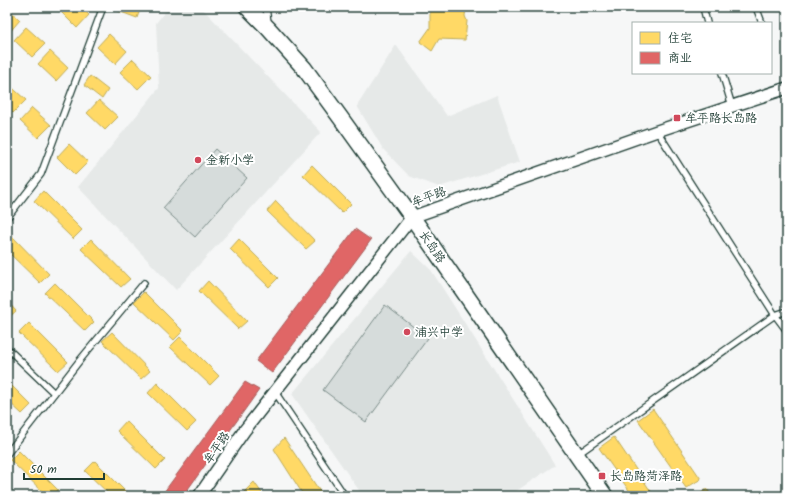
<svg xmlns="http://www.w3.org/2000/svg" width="794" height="503" font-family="Kalam,'LXGW WenKai TC',sans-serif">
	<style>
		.built { fill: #e6e9e8 }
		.grass { fill: #d6dcdb; stroke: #7a8c88 }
		.homes { fill: #ffd966; stroke: #bcaa57 }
		.shops { fill: #e06666; stroke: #a65a57 }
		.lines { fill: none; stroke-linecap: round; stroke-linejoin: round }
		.lane-casing { stroke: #1f3d34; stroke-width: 8 }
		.street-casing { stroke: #1f3d34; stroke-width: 14 }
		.secondary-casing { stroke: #1f3d34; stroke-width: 18 }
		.lane { stroke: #fff; stroke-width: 5.5 }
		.street { stroke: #fff; stroke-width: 11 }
		.secondary { stroke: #fff; stroke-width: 15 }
		.poi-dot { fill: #d1495b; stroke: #fff; stroke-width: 1.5 }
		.labels { text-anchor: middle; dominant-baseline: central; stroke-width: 4; stroke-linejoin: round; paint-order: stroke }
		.poi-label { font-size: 12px; fill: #1f3d34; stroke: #fff; text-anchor: start }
		.street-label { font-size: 12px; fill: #1f3d34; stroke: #fff }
	</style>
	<rect width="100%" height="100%" fill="#f6f7f7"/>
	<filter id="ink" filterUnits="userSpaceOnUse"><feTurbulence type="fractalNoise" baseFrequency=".025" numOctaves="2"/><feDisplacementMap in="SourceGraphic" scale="8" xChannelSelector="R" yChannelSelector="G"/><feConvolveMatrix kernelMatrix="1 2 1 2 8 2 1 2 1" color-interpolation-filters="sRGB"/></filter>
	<g filter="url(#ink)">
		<g class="built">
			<polygon points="169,7 201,7 321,132 176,290 78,187 159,88 156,23"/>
			<polygon points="396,45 447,116 497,95 520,162 439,187 409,176 383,149 357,106"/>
			<polygon points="411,251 431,270 555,465 509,496 363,496 292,394"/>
		</g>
		<g class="grass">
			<polygon points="215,149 247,178 195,237 163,208"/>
			<polygon points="385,305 428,338 366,422 323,390"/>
		</g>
		<g class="homes">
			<polygon points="62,7 81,7 89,15 77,28 59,10"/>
			<polygon points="114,7 141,7 137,18 113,9"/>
			<polygon points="310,7 323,7 312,12"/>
			<polygon points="430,7 466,7 465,16 467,21 465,40 439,39 432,51 420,42 430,28"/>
			<polygon points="7,8 20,20 8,34 7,33"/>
			<polygon points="26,27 45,44 32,57 14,40"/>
			<polygon points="109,34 127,51 115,64 97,47"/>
			<polygon points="50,51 68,68 56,81 38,64"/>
			<polygon points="133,59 151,76 138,89 120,72"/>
			<polygon points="90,76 108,90 102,99 84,85"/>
			<polygon points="7,83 26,100 13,113 7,108"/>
			<polygon points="99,100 118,117 105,130 87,113"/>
			<polygon points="32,108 51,125 38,138 20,121"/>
			<polygon points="69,144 88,162 75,175 57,157"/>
			<polygon points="312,165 351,204 342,213 303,175"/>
			<polygon points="43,191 82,230 73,239 34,201"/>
			<polygon points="276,201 315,241 306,249 267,211"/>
			<polygon points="11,235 49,274 40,283 7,251 7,239"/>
			<polygon points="91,239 130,279 121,287 81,249"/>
			<polygon points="239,239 278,278 269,287 230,249"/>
			<polygon points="208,281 247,321 238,329 199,291"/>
			<polygon points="55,283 94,322 85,331 45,293"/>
			<polygon points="144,292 183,331 174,340 134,302"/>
			<polygon points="7,301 16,311 7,319"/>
			<polygon points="29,323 68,362 58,371 19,333"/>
			<polygon points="112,332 150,371 141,379 102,341"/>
			<polygon points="180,337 219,376 210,385 170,347"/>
			<polygon points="7,381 31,405 22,414 7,400"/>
			<polygon points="157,383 196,422 187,431 148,393"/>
			<polygon points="653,409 701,479 686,488 638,420"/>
			<polygon points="126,421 165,460 156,469 117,431"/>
			<polygon points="614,437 654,496 633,496 599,448"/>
			<polygon points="284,438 323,496 304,496 274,449"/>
			<polygon points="19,451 58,490 52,496 47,496 10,460"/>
			<polygon points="95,461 130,496 111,496 85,471"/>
			<polygon points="254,482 264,496 247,496 244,492"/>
			<polygon points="707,489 712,496 697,496"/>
		</g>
		<g class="shops">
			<polygon points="355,229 371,240 272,373 256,361"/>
			<polygon points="245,382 259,390 183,496 161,496"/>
		</g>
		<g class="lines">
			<defs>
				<g id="lane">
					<polyline points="266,7 268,23"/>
					<polyline points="703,7 707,23"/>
					<polyline points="756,7 762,23"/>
					<polyline points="722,73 732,106"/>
					<polyline points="657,131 775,315 787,331"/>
					<polyline points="7,218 41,174 103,7"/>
					<polyline points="7,348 54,393"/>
					<polyline points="275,392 345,496"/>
					<polyline points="7,454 80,360 144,283"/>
					<polyline points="578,454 775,315 787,311"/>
				</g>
				<polyline id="street" points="199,496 244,431 412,217 657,131 787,88"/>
				<polyline id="secondary" points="247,7 268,28 304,68 340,117 412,217 605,496"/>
			</defs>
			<use href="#lane" class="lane-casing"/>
			<use href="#street" class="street-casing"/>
			<use href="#secondary" class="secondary-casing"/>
			<use href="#lane" class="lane"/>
			<use href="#street" class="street"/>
			<use href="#secondary" class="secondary"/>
		</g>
	</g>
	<g class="poi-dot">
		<rect x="673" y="114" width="8" height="8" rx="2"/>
		<circle cx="198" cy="160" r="4"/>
		<circle cx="407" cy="332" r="4"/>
		<rect x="598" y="472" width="8" height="8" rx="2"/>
	</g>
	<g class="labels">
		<g class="poi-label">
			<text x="685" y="118">牟平路长岛路</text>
			<text x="206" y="160">金新小学</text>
			<text x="415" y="332">浦兴中学</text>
			<text x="610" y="476">长岛路菏泽路</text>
		</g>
		<g class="street-label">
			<text transform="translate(429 197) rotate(-20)">牟平路</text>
			<text transform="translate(432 247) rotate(56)">长岛路</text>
			<text transform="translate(217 448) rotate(-55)">牟平路</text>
		</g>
	</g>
	<rect width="794" height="503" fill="none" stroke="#fff" stroke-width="24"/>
	<rect x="12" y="12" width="770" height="479" fill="none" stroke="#1f3d34" stroke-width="1.5" filter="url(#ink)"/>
	<rect x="632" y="22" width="140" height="52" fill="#ffffff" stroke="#a5b1ae"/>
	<rect x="640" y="32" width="20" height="12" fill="#ffd966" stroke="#a5b1ae"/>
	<text x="668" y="42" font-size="12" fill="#1f3d34">住宅</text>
	<rect x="640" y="52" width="20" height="12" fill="#e06666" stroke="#a5b1ae"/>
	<text x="668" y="62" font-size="12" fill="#1f3d34">商业</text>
	<path d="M24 473v6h80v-6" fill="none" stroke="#1f3d34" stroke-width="2"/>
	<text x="30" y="473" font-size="12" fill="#1f3d34" stroke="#ffffff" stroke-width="3" paint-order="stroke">50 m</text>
</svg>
